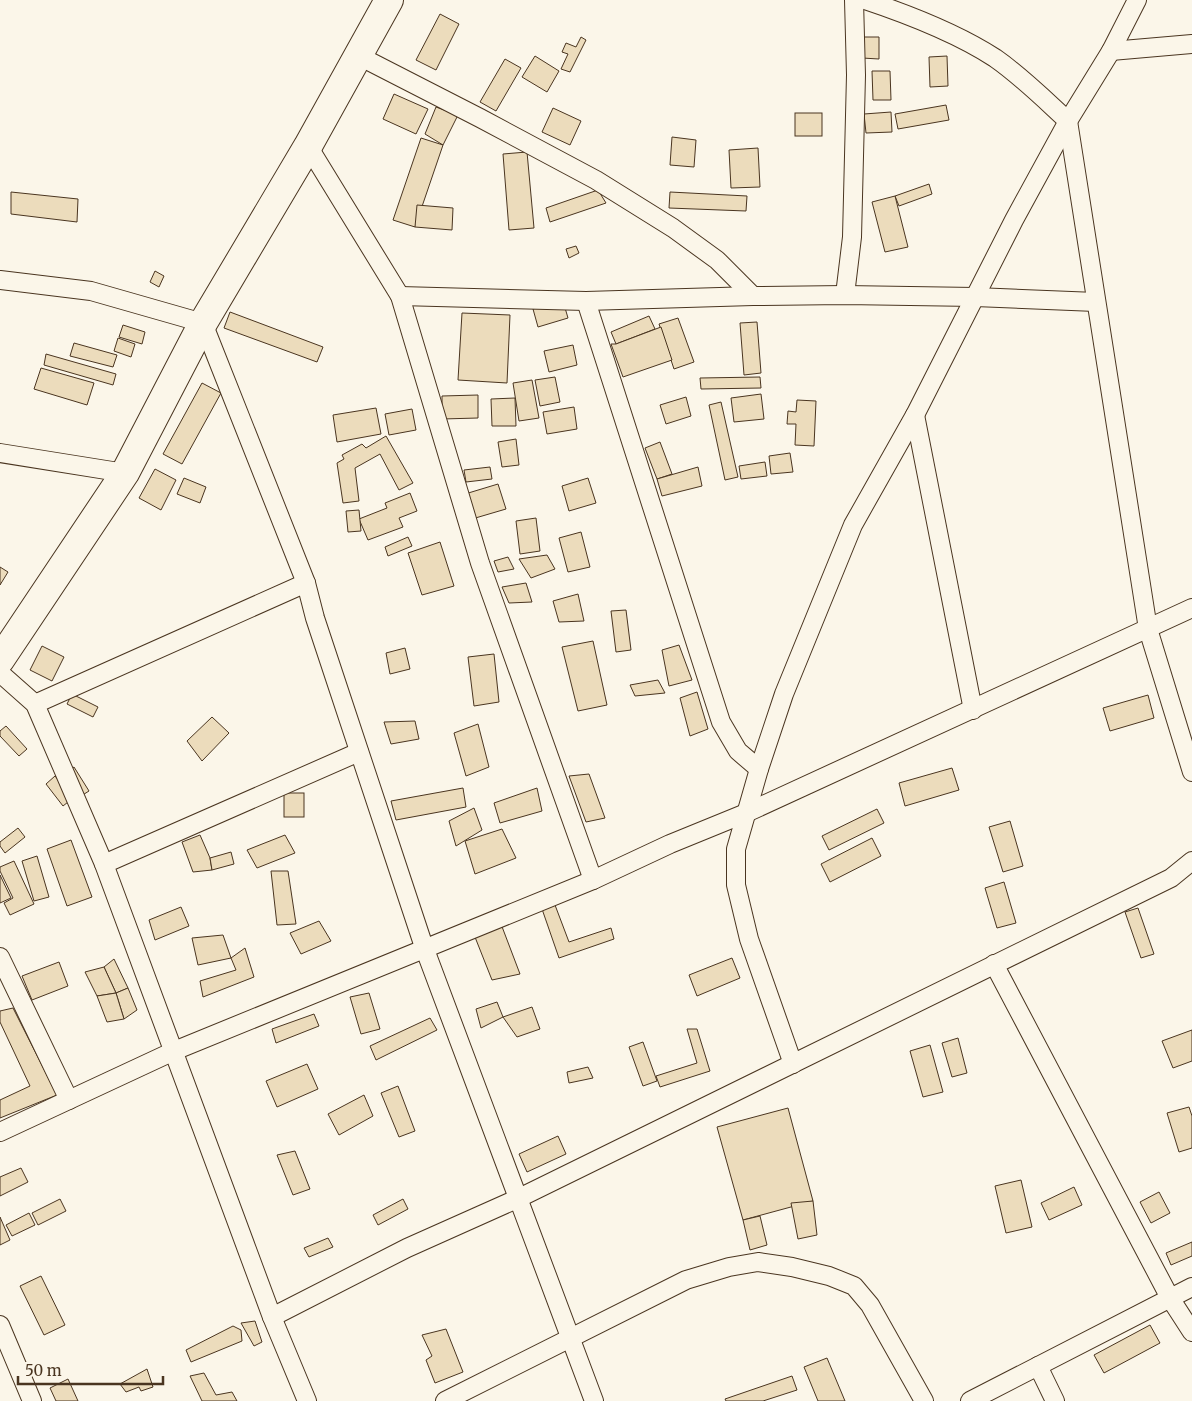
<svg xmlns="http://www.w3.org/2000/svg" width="1192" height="1401" font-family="Merriweather,serif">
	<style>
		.building { fill: #ecdcbc; stroke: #4a3520 }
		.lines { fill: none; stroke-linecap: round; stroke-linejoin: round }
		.street-casing { stroke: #4a3520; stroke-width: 20 }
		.primary-casing { stroke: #4a3520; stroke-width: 30 }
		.street { stroke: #fbf6e9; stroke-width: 18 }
		.primary { stroke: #fbf6e9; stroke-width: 28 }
	</style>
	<rect width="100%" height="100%" fill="#fbf6e9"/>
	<g class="building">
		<polygon points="440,14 459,24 436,70 416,60"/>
		<polygon points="581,37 586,40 570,72 561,69 568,54 562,52 566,43 576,47"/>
		<polygon points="862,37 879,37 879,59 862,58"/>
		<polygon points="535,56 559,71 547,92 522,77"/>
		<polygon points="947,56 948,86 930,87 929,57"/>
		<polygon points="505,59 521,68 496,111 480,102"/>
		<polygon points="872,71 890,71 891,100 873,100"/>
		<polygon points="394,94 428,109 416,134 383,119"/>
		<polygon points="946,105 949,120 898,129 895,114"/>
		<polygon points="436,107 458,115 443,145 425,134"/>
		<polygon points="553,108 581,121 570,145 542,132"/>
		<polygon points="891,112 892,132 866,133 864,114"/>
		<rect x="795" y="113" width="27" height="23"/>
		<polygon points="672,137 696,140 694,167 670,165"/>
		<polygon points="421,138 443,145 415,227 393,220"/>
		<polygon points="758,148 760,187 731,188 729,150"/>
		<polygon points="527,152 534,228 509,230 503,154"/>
		<polygon points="929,184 932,194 899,206 895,196"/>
		<polygon points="598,190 606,203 550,222 546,208"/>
		<polygon points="11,192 78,199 77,222 11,214"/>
		<polygon points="670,192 747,196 746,211 669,208"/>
		<polygon points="895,196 908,247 885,252 872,202"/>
		<polygon points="417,205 453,208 452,230 415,227"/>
		<polygon points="576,246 579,253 569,258 566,249"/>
		<polygon points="155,271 164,276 159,287 150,282"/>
		<polygon points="563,301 568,318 538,327 533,309"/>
		<polygon points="230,312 323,347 317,362 224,328"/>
		<polygon points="462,313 510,315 507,383 458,380"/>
		<polygon points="649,316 655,329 616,344 611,332"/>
		<polygon points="678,318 694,362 674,369 659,324"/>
		<polygon points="757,322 761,373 744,375 740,323"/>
		<polygon points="123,325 145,332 142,344 119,337"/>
		<polygon points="661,327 672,360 623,377 611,344 616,344"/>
		<polygon points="118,338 135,344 131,357 114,351"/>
		<polygon points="74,343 117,355 113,367 70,356"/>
		<polygon points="573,345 577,365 549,372 544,351"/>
		<polygon points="46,354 116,374 113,385 44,365"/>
		<polygon points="41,368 94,383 87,405 34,389"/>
		<polygon points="555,377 560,402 540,406 535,380"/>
		<polygon points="760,377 761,388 701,389 700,378"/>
		<polygon points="532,380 539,418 519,421 513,383"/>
		<polygon points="202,383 221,393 182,464 163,454"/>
		<polygon points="761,394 764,419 734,422 731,398"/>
		<polygon points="478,395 478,418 442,419 442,396"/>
		<polygon points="686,397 691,416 666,424 660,405"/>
		<polygon points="515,398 516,426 492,426 491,399"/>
		<polygon points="797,400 816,401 814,446 795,445 796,424 787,424 788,411 796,412"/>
		<polygon points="721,402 738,477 725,480 709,405"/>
		<polygon points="574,407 577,429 547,434 543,412"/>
		<polygon points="376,408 381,434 337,442 333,415"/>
		<polygon points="412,409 416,430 389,435 385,414"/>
		<polygon points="386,436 413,483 399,490 380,454 355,468 359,501 343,503 337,463 344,459 342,455 362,444 366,448"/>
		<polygon points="516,439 519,465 502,467 498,442"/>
		<polygon points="660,442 672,474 657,479 645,448"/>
		<polygon points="790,453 793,472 771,474 769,456"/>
		<polygon points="765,462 767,476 741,479 739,466"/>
		<polygon points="490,467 492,479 466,482 464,470"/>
		<polygon points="698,467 702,486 662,496 657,479"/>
		<polygon points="155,469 176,480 161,510 139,498"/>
		<polygon points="184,478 206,487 200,503 177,494"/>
		<polygon points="588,478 596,503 569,511 562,486"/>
		<polygon points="498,484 506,509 472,519 465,494"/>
		<polygon points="410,493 417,511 399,518 403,527 368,540 359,519 387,508 385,503"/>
		<polygon points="359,510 361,531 348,532 346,511"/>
		<polygon points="536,518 540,551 520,554 516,521"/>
		<polygon points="581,532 590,567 568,572 559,538"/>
		<polygon points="408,537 412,546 388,556 385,547"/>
		<polygon points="440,542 454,586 422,595 408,553"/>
		<polygon points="547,555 555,569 531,578 519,559"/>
		<polygon points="508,557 514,569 498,572 494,561"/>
		<polygon points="0,567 8,572 0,585"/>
		<polygon points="526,583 532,602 509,603 502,587"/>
		<polygon points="578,594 584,621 559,622 553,601"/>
		<polygon points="626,610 631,650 616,652 611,611"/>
		<polygon points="593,641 607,705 578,711 562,647"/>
		<polygon points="679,645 692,680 669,686 662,650"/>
		<polygon points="42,646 64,657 52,681 30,670"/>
		<polygon points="405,648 410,669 390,674 386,653"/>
		<polygon points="494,654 499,702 474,706 468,657"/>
		<polygon points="658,680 665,693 635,696 630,685"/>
		<polygon points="697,692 708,729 690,736 680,698"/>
		<polygon points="72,694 98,707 93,717 67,704"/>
		<polygon points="1148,695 1154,718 1110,731 1103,708"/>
		<polygon points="212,717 229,733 202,761 187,741"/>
		<polygon points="415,721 419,739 391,744 384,722"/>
		<polygon points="478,724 489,767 466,776 454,733"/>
		<polygon points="6,726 27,749 19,756 0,736 0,731"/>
		<polygon points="74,767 89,791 81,796 65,773"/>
		<polygon points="952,768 959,790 905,806 899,783"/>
		<polygon points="589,774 605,818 586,822 569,776"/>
		<polygon points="55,776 73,798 63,806 46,784"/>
		<polygon points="463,788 466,807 396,820 391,801"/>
		<polygon points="537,788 542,811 500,823 494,803"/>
		<rect x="284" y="793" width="20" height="24"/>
		<polygon points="474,808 482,830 456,846 449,821"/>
		<polygon points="877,809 884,823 829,850 822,836"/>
		<polygon points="1010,821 1023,866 1003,872 989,827"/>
		<polygon points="18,828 25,837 5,853 0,846 0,842"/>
		<polygon points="502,829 516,858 475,874 465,841"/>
		<polygon points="200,835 210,858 212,870 193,872 182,842"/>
		<polygon points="285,835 295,853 257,868 247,850"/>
		<polygon points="872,838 881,856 830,882 821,864"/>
		<polygon points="71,840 92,897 67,906 47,849"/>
		<polygon points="231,852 234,864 212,870 210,858"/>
		<polygon points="37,856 49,897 34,901 22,861"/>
		<polygon points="14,861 34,904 10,915 4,903 13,898 0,871 0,867"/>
		<polygon points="271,871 288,871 296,924 277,925"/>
		<polygon points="0,875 11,898 0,903"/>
		<polygon points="1004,882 1016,923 997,928 985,888"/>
		<polygon points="555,905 569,942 611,928 614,939 559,958 542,909"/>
		<polygon points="181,907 189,926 155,940 149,920"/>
		<polygon points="1138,908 1154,954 1141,958 1125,912"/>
		<polygon points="319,921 331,941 301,954 290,933"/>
		<polygon points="501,924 520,974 492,980 473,932"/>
		<polygon points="223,935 231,958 198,965 192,938"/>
		<polygon points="245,948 254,977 203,997 200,981 236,970 231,958"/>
		<polygon points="732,958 740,978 697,996 689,975"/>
		<polygon points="114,959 128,988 116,993 104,967"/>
		<polygon points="59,962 68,986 32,1000 22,976"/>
		<polygon points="104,967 116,993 97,996 85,972"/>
		<polygon points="128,988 137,1010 124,1019 116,993"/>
		<polygon points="116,993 124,1019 107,1022 97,996"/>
		<polygon points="369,993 380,1029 361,1034 350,997"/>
		<polygon points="497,1002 503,1017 481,1028 476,1009"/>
		<polygon points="532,1007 540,1029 517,1037 503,1017"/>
		<polygon points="13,1008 57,1095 0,1118 0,1100 30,1086 0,1022 0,1011"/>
		<polygon points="314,1014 319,1026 276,1043 272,1029"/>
		<polygon points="430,1018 437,1030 376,1060 370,1046"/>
		<polygon points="687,1029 697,1029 710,1071 660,1087 656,1076 697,1063"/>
		<polygon points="1192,1030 1192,1061 1173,1068 1162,1041"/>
		<polygon points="958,1038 967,1073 952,1077 942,1043"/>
		<polygon points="643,1042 657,1081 643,1086 629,1047"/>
		<polygon points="930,1045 943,1092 923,1097 910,1051"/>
		<polygon points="307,1064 318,1089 277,1107 266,1081"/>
		<polygon points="588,1067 593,1078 569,1083 567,1072"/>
		<polygon points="398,1086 415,1131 399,1137 381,1093"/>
		<polygon points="364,1095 373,1116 339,1135 328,1114"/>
		<polygon points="1189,1107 1192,1116 1192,1148 1179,1152 1167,1113"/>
		<polygon points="788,1108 813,1201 743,1220 717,1127"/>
		<polygon points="558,1136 566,1154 527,1172 519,1154"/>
		<polygon points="295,1151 310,1189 293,1195 277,1155"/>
		<polygon points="21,1168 28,1182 0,1196 0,1177"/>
		<polygon points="1021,1180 1032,1227 1006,1233 995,1186"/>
		<polygon points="1074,1187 1082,1205 1049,1220 1041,1203"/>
		<polygon points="1159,1192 1170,1213 1151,1223 1140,1202"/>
		<polygon points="60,1199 66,1211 38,1225 32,1213"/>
		<polygon points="403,1199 408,1209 378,1225 373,1215"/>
		<polygon points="813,1201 817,1235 798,1239 791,1203"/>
		<polygon points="29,1213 35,1225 12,1236 6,1225"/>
		<polygon points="760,1216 767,1245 750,1250 743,1220"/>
		<polygon points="0,1217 10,1240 0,1245"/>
		<polygon points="328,1238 333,1247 309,1257 304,1248"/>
		<polygon points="1192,1242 1192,1256 1171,1265 1166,1253"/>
		<polygon points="41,1276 65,1325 44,1335 20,1286"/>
		<polygon points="255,1321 262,1342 254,1346 241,1323"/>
		<polygon points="1150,1325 1160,1343 1104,1373 1094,1355"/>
		<polygon points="233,1326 241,1330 242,1341 191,1362 186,1350"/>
		<polygon points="446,1329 463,1372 435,1383 426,1360 432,1356 422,1335"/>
		<polygon points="827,1358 845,1401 818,1401 804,1367"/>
		<polygon points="147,1369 153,1387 141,1391 139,1387 126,1392 120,1384"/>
		<polygon points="204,1373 216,1395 232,1392 237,1401 202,1401 190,1376"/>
		<polygon points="792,1376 797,1390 763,1401 726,1401 725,1399"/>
		<polygon points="68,1379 78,1401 56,1401 50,1388"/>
	</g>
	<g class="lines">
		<defs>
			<g id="street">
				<path d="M865 0C907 14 958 34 995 58 1021 76 1044 99 1068 121L1148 629 1192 772"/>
				<polyline points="1111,51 1192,44"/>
				<polyline points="357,55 480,118 596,180 673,228 717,260 753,296"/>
				<polyline points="308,146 400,296 480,563 593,880"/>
				<polyline points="0,280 91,291 203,323 306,583 315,618 424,947 594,1401"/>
				<polyline points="845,295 852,237 856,75 854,0"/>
				<polyline points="400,296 586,301 753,296 845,295 975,297 1096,302"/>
				<polyline points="586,301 721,722 738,751 759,769"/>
				<polyline points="915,415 973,710"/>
				<polyline points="0,453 125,473"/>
				<polyline points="0,673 35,704 104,864 272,1317 307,1401"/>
				<polyline points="35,704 306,583"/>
				<polyline points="104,864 359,752"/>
				<polyline points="0,957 69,1100"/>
				<polyline points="994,964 1170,1298 1192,1332"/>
				<polyline points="793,1064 749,939 736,885 736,849 759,769 784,694 853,525 915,415 1014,220 1068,121 1111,51 1137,0"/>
				<polyline points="0,1132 174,1051 593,880 670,844 746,813 1192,608"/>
				<polyline points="272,1317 407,1248 519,1198 1171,878 1192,861"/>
				<polyline points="0,1325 32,1401"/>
				<polyline points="1038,1366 1055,1401"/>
				<polyline points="445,1401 686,1280 729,1267 758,1262 792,1267 829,1276 854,1286 870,1305 924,1401"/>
				<polyline points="970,1401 1192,1287"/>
			</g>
			<polyline id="primary" points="0,660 125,473 203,323 308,146 389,0"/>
		</defs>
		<use href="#street" class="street-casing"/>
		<use href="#primary" class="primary-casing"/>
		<use href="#street" class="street"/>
		<use href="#primary" class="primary"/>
	</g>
	<path d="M18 1376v8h145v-8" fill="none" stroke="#4a3520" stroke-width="2.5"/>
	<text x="25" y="1376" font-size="15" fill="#4a3520" stroke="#fbf6e9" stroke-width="4" paint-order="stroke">50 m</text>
</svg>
